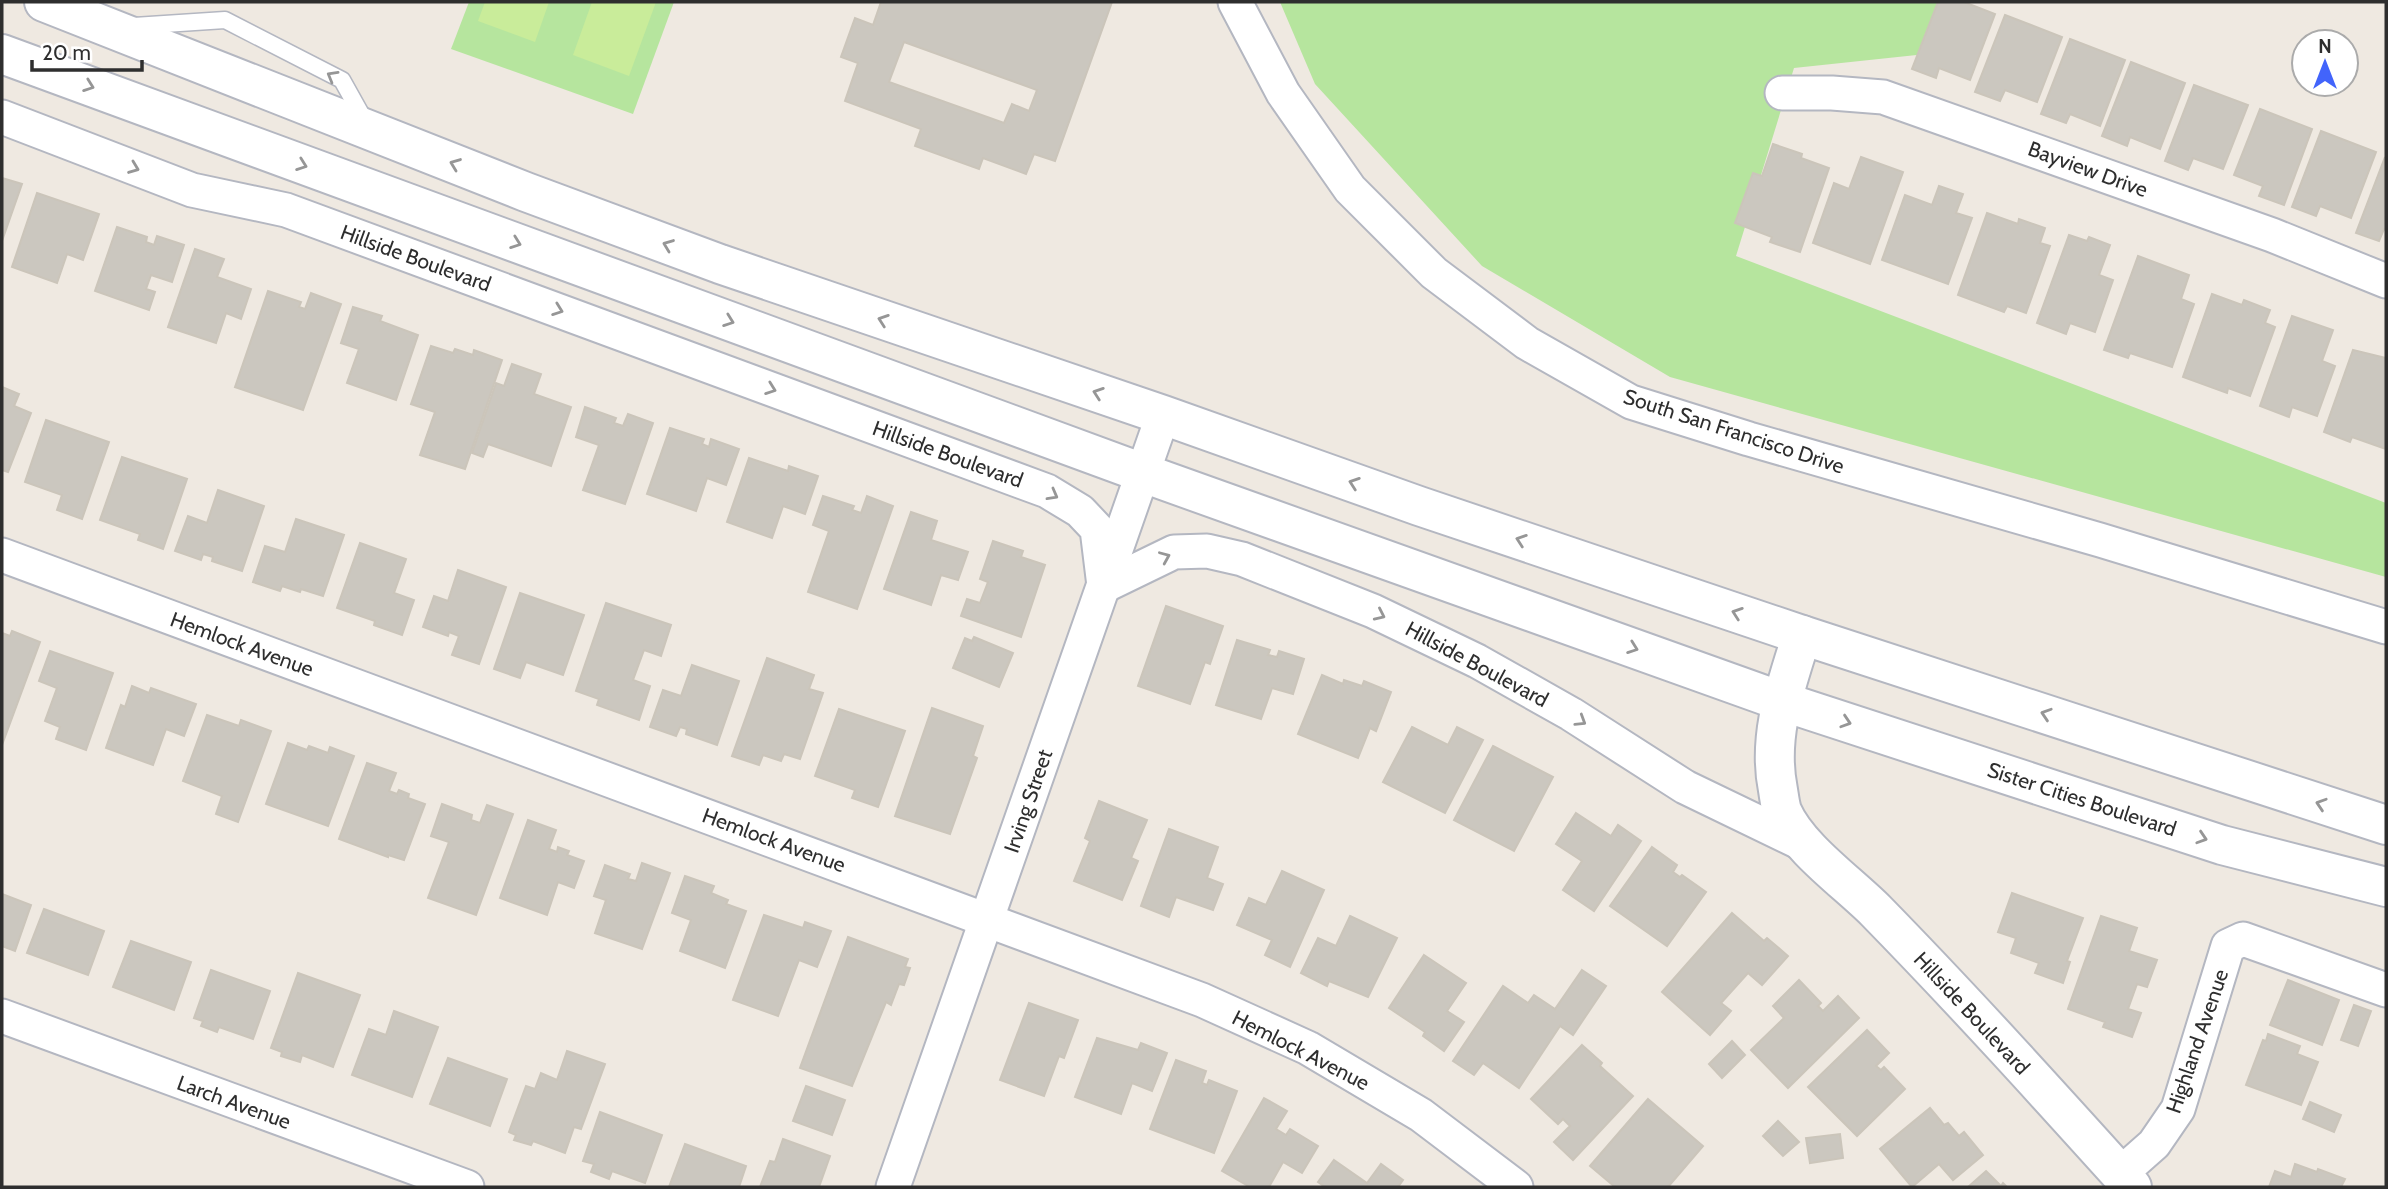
<svg xmlns="http://www.w3.org/2000/svg" width="2388" height="1189" font-family="Cabin,sans-serif">
	<style>
		.green { fill: #b6e59e }
		.pitch { fill: #c9ec9a }
		.building { fill: #cbc7bf; stroke: #cbc5ba; stroke-width: 2; fill-rule: evenodd }
		.lines { fill: none; stroke-linecap: round; stroke-linejoin: round }
		.lane-casing { stroke: #b4b7c1; stroke-width: 19 }
		.street-casing { stroke: #b4b7c1; stroke-width: 37 }
		.secondary-casing { stroke: #b4b7c1; stroke-width: 42 }
		.lane { stroke: #fff; stroke-width: 16 }
		.street { stroke: #fff; stroke-width: 33 }
		.secondary { stroke: #fff; stroke-width: 38 }
		.oneway { stroke: #969696 }
		.labels { text-anchor: middle; dominant-baseline: central; stroke-width: 5; stroke-linejoin: round; paint-order: stroke }
		.street-label { font-size: 21px; fill: #2e2e2e; stroke: #fff }
	</style>
	<rect width="100%" height="100%" fill="#efe9e1"/>
	<g class="green">
		<polygon points="469,2 674,2 633,114 451,49"/>
		<polygon points="1280,2 1954,2 1926,54 1794,68 1736,256 2386,503 2386,577 1670,377 1482,266 1315,84"/>
	</g>
	<g class="pitch">
		<polygon points="485,2 549,2 535,42 478,21"/>
		<polygon points="592,2 656,2 629,76 573,55"/>
	</g>
	<g class="building">
		<path d="M881 2H1112L1055 161 1034 154 1026 174 983 158 979 169 915 146 921 129 845 101 858 63 841 57 855 18 873 25ZM904 42 1037 90 1029 111 1012 104 1004 123 889 82Z"/>
		<polygon points="1938,2 1964,2 1995,14 1970,80 1939,68 1936,78 1912,69"/>
		<polygon points="2005,15 2062,37 2037,102 2005,90 2000,101 1975,92"/>
		<polygon points="2070,39 2125,60 2100,126 2070,114 2066,123 2041,114"/>
		<polygon points="2131,62 2185,83 2160,149 2130,137 2127,146 2102,136"/>
		<polygon points="2194,85 2248,105 2223,169 2193,158 2188,170 2165,161"/>
		<polygon points="2260,109 2312,129 2284,205 2259,196 2263,186 2234,175"/>
		<polygon points="2321,131 2376,152 2351,218 2320,206 2316,216 2292,207"/>
		<polygon points="1773,144 1802,154 1801,158 1829,168 1800,252 1770,242 1772,237 1735,223 1753,173 1762,176"/>
		<polygon points="1861,157 1903,172 1870,264 1813,243 1834,183 1849,189"/>
		<polygon points="2385,157 2386,230 2384,229 2379,241 2356,233"/>
		<polygon points="2,178 22,184 2,241"/>
		<polygon points="1939,186 1963,194 1956,213 1972,218 1948,284 1882,260 1905,195 1932,205"/>
		<polygon points="37,193 99,214 83,260 67,254 57,283 12,267"/>
		<polygon points="1987,213 2018,224 2019,219 2045,228 2040,243 2050,246 2026,313 2007,306 2004,312 1958,295"/>
		<polygon points="117,227 147,237 146,242 154,245 157,236 184,245 172,282 151,275 146,289 155,292 149,310 95,291"/>
		<polygon points="2069,235 2087,241 2089,237 2110,245 2099,275 2113,280 2095,332 2070,323 2066,334 2037,323"/>
		<polygon points="195,249 224,259 217,277 251,289 241,319 226,313 216,343 168,327"/>
		<polygon points="2138,256 2189,275 2181,299 2194,304 2172,367 2130,353 2128,358 2104,350"/>
		<polygon points="268,291 301,302 299,307 305,309 311,293 341,304 303,410 235,387"/>
		<polygon points="2212,294 2242,305 2244,300 2270,310 2265,323 2275,327 2250,396 2228,388 2227,393 2183,377"/>
		<polygon points="353,307 382,316 380,321 418,335 396,400 347,383 359,349 341,343"/>
		<polygon points="2292,316 2333,330 2322,361 2335,366 2317,416 2292,407 2289,417 2260,406"/>
		<polygon points="431,346 453,353 455,349 473,355 474,350 502,360 465,469 420,455 435,412 411,404"/>
		<polygon points="2353,350 2386,358 2386,449 2352,437 2350,442 2324,432"/>
		<polygon points="512,364 541,374 534,394 571,407 551,466 488,444 483,457 472,453 496,383 504,386"/>
		<polygon points="2,387 19,394 14,406 31,413 8,472 2,470"/>
		<polygon points="585,407 616,418 614,423 623,426 628,414 653,423 625,504 583,490 599,445 576,437"/>
		<polygon points="46,420 109,442 82,519 57,510 62,495 25,482"/>
		<polygon points="670,428 704,439 702,444 709,447 711,439 739,449 726,485 707,478 696,511 647,494"/>
		<polygon points="122,457 187,479 163,549 138,540 140,534 100,520"/>
		<polygon points="749,458 788,471 789,466 818,476 805,514 783,506 772,538 727,522"/>
		<polygon points="218,490 264,506 242,571 212,561 213,557 203,554 201,560 175,551 188,516 207,523"/>
		<polygon points="823,496 854,506 852,510 861,513 867,496 893,506 857,609 808,592 829,531 813,525"/>
		<polygon points="911,512 937,521 931,540 968,552 958,580 941,575 931,605 884,589"/>
		<polygon points="296,519 344,535 323,596 301,589 300,592 282,586 280,591 253,582 265,546 285,552"/>
		<polygon points="993,541 1023,551 1021,557 1045,565 1021,637 961,616 967,599 980,603 988,582 980,579"/>
		<polygon points="360,543 406,559 394,593 414,600 402,635 374,625 375,621 337,608"/>
		<polygon points="458,570 506,587 479,664 452,655 459,636 449,632 448,636 423,627 434,596 448,601"/>
		<polygon points="520,593 584,615 563,675 526,662 520,678 494,669"/>
		<polygon points="606,603 671,625 661,656 644,650 633,680 650,686 639,720 597,705 599,699 576,691"/>
		<polygon points="1166,606 1223,626 1210,664 1205,662 1190,704 1138,686"/>
		<polygon points="12,631 40,642 2,745 2,633 10,636"/>
		<polygon points="974,637 1013,653 999,687 953,668 965,638 972,641"/>
		<polygon points="1237,640 1270,650 1268,655 1277,657 1279,651 1304,659 1293,694 1272,688 1261,719 1216,705"/>
		<polygon points="50,651 113,673 86,750 56,739 60,727 45,721 57,688 39,681"/>
		<polygon points="767,658 814,675 809,689 823,693 800,759 784,754 781,761 763,755 759,765 732,756"/>
		<polygon points="692,665 739,681 717,745 686,734 687,729 680,727 676,736 650,727 663,690 681,696"/>
		<polygon points="1322,675 1343,684 1344,680 1362,686 1364,681 1391,692 1376,731 1370,728 1358,758 1298,734"/>
		<polygon points="132,686 149,693 151,688 196,704 184,736 166,729 153,765 106,748 121,705 125,707"/>
		<polygon points="932,708 983,726 973,756 977,758 950,834 895,816"/>
		<polygon points="839,709 905,731 878,807 852,798 855,790 815,776"/>
		<polygon points="207,715 239,726 241,720 271,731 238,822 216,814 222,796 183,781"/>
		<polygon points="1412,727 1448,745 1457,727 1483,740 1445,813 1383,782"/>
		<polygon points="288,743 307,750 309,746 328,753 330,747 354,756 328,826 266,804"/>
		<polygon points="1493,746 1553,777 1514,851 1454,820"/>
		<polygon points="367,763 396,773 389,791 397,794 399,790 409,794 408,798 425,804 404,860 388,855 388,857 339,839"/>
		<polygon points="1099,801 1147,820 1131,858 1138,861 1122,900 1074,881 1090,841 1085,838"/>
		<polygon points="442,804 472,815 471,820 480,823 487,805 513,814 476,915 428,898 449,842 431,836"/>
		<polygon points="1576,813 1611,836 1618,825 1641,841 1594,911 1563,890 1582,861 1556,844"/>
		<polygon points="528,820 556,830 549,849 557,852 558,847 569,851 567,855 584,861 574,888 558,882 547,915 500,898"/>
		<polygon points="1169,829 1218,847 1207,878 1223,884 1213,910 1176,897 1169,917 1141,906"/>
		<polygon points="1652,847 1677,865 1673,872 1680,877 1682,875 1706,892 1667,946 1610,906"/>
		<polygon points="642,863 670,873 642,949 595,933 606,900 594,896 605,865 630,874 628,879 636,881"/>
		<polygon points="1282,871 1324,890 1290,967 1265,955 1272,940 1237,925 1249,898 1266,905"/>
		<polygon points="685,876 714,886 711,893 728,900 726,904 746,911 725,968 680,951 691,920 672,913"/>
		<polygon points="2012,893 2083,918 2067,961 2070,962 2063,983 2035,973 2039,963 2011,953 2016,938 1998,932"/>
		<polygon points="2,894 31,905 15,951 2,946"/>
		<polygon points="44,909 104,931 88,975 27,953"/>
		<polygon points="1732,913 1764,941 1767,938 1788,956 1762,985 1748,973 1721,1003 1731,1011 1710,1035 1662,992"/>
		<polygon points="764,915 803,928 805,922 831,931 817,967 799,960 778,1016 733,1000"/>
		<polygon points="1350,916 1397,938 1368,997 1329,981 1327,986 1301,973 1318,938 1336,946"/>
		<polygon points="2101,916 2137,928 2129,951 2157,960 2147,987 2137,984 2128,1009 2141,1013 2132,1037 2103,1027 2105,1022 2068,1009"/>
		<polygon points="848,937 908,959 905,967 910,968 904,985 899,984 891,1005 886,1002 852,1086 800,1068"/>
		<polygon points="131,941 191,962 174,1010 113,987"/>
		<polygon points="1424,955 1466,983 1447,1011 1464,1022 1444,1051 1423,1036 1425,1032 1389,1008"/>
		<polygon points="211,970 270,991 253,1039 219,1027 217,1032 201,1026 203,1021 194,1018"/>
		<polygon points="1582,970 1606,986 1573,1035 1560,1026 1519,1088 1483,1063 1474,1075 1453,1061 1503,986 1528,1003 1534,995 1555,1009"/>
		<polygon points="298,973 360,995 333,1067 302,1055 300,1062 281,1056 282,1052 271,1048"/>
		<polygon points="1799,980 1821,1003 1818,1006 1823,1011 1838,996 1859,1018 1788,1088 1751,1050 1784,1018 1773,1006"/>
		<polygon points="2288,980 2339,1000 2322,1045 2270,1025"/>
		<polygon points="1029,1003 1078,1020 1064,1058 1059,1056 1044,1096 1000,1080"/>
		<polygon points="2354,1005 2371,1011 2358,1046 2341,1040"/>
		<polygon points="394,1011 438,1027 412,1097 352,1075 369,1029 386,1035"/>
		<polygon points="1867,1030 1889,1053 1876,1066 1881,1070 1884,1067 1905,1089 1857,1136 1808,1087"/>
		<polygon points="2268,1034 2300,1046 2297,1054 2318,1062 2301,1105 2246,1085 2263,1040 2266,1041"/>
		<polygon points="1097,1038 1138,1050 1141,1043 1167,1053 1152,1091 1132,1083 1121,1114 1075,1097"/>
		<polygon points="1732,1041 1745,1055 1722,1078 1709,1064"/>
		<polygon points="1582,1045 1602,1063 1600,1066 1633,1096 1573,1160 1554,1142 1570,1126 1563,1119 1558,1124 1531,1099"/>
		<polygon points="567,1051 605,1064 581,1129 574,1127 565,1153 533,1141 531,1145 514,1140 516,1135 509,1132 526,1086 535,1089 541,1073 557,1080"/>
		<polygon points="448,1058 507,1079 490,1126 430,1104"/>
		<polygon points="1176,1060 1206,1071 1202,1083 1207,1085 1209,1080 1237,1091 1214,1153 1150,1129"/>
		<polygon points="806,1086 845,1100 832,1135 793,1121"/>
		<polygon points="1264,1098 1287,1111 1276,1129 1286,1135 1290,1129 1318,1146 1302,1173 1283,1162 1269,1187 1250,1187 1222,1171"/>
		<polygon points="1648,1099 1703,1146 1668,1187 1615,1187 1590,1166"/>
		<polygon points="2310,1102 2341,1115 2334,1132 2303,1119"/>
		<polygon points="1930,1108 1944,1125 1948,1123 1959,1136 1964,1132 1983,1155 1953,1180 1939,1164 1912,1187 1880,1149"/>
		<polygon points="600,1112 662,1135 645,1183 612,1171 609,1179 591,1172 594,1164 583,1161"/>
		<polygon points="1778,1121 1799,1142 1783,1156 1763,1136"/>
		<polygon points="1840,1134 1843,1158 1810,1163 1806,1138"/>
		<polygon points="783,1139 830,1156 819,1187 760,1187 770,1161 775,1162"/>
		<polygon points="685,1144 746,1166 739,1187 669,1187"/>
		<polygon points="1334,1160 1367,1183 1381,1164 1403,1180 1398,1187 1325,1187 1318,1182"/>
		<polygon points="2295,1164 2317,1172 2318,1169 2345,1179 2341,1187 2269,1187 2275,1171 2291,1177"/>
		<polygon points="1986,1171 2001,1186 2003,1183 2007,1187 1968,1187"/>
	</g>
	<g class="lines">
		<defs>
			<polyline id="lane" points="134,26 225,20 342,80 366,123"/>
			<g id="street">
				<polyline points="1235,2 1283,93 1350,189 1434,273 1527,343 1631,402 1749,439 2100,540 2386,627"/>
				<polyline points="1782,93 1832,93 1883,97 2272,235 2386,281"/>
				<polyline points="2,117 192,190 286,210 1047,491 1080,511 1097,529 1104,586"/>
				<polyline points="2,555 1202,1000 1308,1048 1421,1115 1516,1187"/>
				<polyline points="1104,586 1174,552 1207,551 1242,559 1373,611 1477,661 1571,714 1685,787 1805,845"/>
				<polyline points="2,1016 467,1187"/>
				<polyline points="2120,1174 2154,1144 2178,1109 2228,946 2243,939 2386,990"/>
				<polyline points="893,1187 1163,415"/>
			</g>
			<g id="secondary">
				<polyline points="44,2 526,192 720,264 1163,415 1419,506 1802,635 2386,825"/>
				<polyline points="2,54 1143,473 1781,701 2222,845 2386,887"/>
				<path d="M1802 635C1786 686 1767 736 1778 790 1779 796 1780 805 1782 811 1798 848 1847 882 1876 911 1964 1001 2048 1094 2132 1187"/>
			</g>
		</defs>
		<use href="#lane" class="lane-casing"/>
		<use href="#street" class="street-casing"/>
		<use href="#secondary" class="secondary-casing"/>
		<use href="#lane" class="lane"/>
		<use href="#street" class="street"/>
		<use href="#secondary" class="secondary"/>
	</g>
	<defs><path id="oneway-chevron" d="M-2-3.5L2.5 0L-2 3.5" fill="none" stroke-width="1.6" stroke-linecap="round" stroke-linejoin="round" transform="scale(1.75)"/></defs>
	<g class="oneway">
		<use href="#oneway-chevron" transform="translate(332 76) rotate(-150)"/>
		<use href="#oneway-chevron" transform="translate(89 86) rotate(20)"/>
		<use href="#oneway-chevron" transform="translate(455 164) rotate(-159)"/>
		<use href="#oneway-chevron" transform="translate(302 165) rotate(20)"/>
		<use href="#oneway-chevron" transform="translate(134 168) rotate(21)"/>
		<use href="#oneway-chevron" transform="translate(516 243) rotate(20)"/>
		<use href="#oneway-chevron" transform="translate(668 245) rotate(-159)"/>
		<use href="#oneway-chevron" transform="translate(558 310) rotate(20)"/>
		<use href="#oneway-chevron" transform="translate(883 320) rotate(-161)"/>
		<use href="#oneway-chevron" transform="translate(729 321) rotate(20)"/>
		<use href="#oneway-chevron" transform="translate(771 389) rotate(20)"/>
		<use href="#oneway-chevron" transform="translate(1098 393) rotate(-161)"/>
		<use href="#oneway-chevron" transform="translate(1354 483) rotate(-161)"/>
		<use href="#oneway-chevron" transform="translate(1053 495) rotate(29)"/>
		<use href="#oneway-chevron" transform="translate(1521 540) rotate(-161)"/>
		<use href="#oneway-chevron" transform="translate(1165 557) rotate(-23)"/>
		<use href="#oneway-chevron" transform="translate(1737 613) rotate(-161)"/>
		<use href="#oneway-chevron" transform="translate(1380 615) rotate(25)"/>
		<use href="#oneway-chevron" transform="translate(1633 648) rotate(20)"/>
		<use href="#oneway-chevron" transform="translate(2046 714) rotate(-162)"/>
		<use href="#oneway-chevron" transform="translate(1581 721) rotate(32)"/>
		<use href="#oneway-chevron" transform="translate(1846 722) rotate(18)"/>
		<use href="#oneway-chevron" transform="translate(2321 804) rotate(-162)"/>
		<use href="#oneway-chevron" transform="translate(2202 838) rotate(18)"/>
	</g>
	<g class="labels">
		<g class="street-label">
			<text transform="translate(2088 169) rotate(20)">Bayview Drive</text>
			<text transform="translate(416 258) rotate(20)">Hillside Boulevard</text>
			<text transform="translate(1734 431) rotate(18)">South San Francisco Drive</text>
			<text transform="translate(948 454) rotate(20)">Hillside Boulevard</text>
			<text transform="translate(242 644) rotate(20)">Hemlock Avenue</text>
			<text transform="translate(1477 664) rotate(28)">Hillside Boulevard</text>
			<text transform="translate(2082 799) rotate(18)">Sister Cities Boulevard</text>
			<text transform="translate(1028 801) rotate(-71)">Irving Street</text>
			<text transform="translate(774 840) rotate(20)">Hemlock Avenue</text>
			<text transform="translate(1972 1013) rotate(47)">Hillside Boulevard</text>
			<text transform="translate(2197 1041) rotate(-71)">Highland Avenue</text>
			<text transform="translate(1301 1050) rotate(27)">Hemlock Avenue</text>
			<text transform="translate(234 1102) rotate(20)">Larch Avenue</text>
		</g>
	</g>
	<rect width="2388" height="1189" fill="none" stroke="#2e2e2e" stroke-width="7"/>
	<g transform="translate(2325 63)"><circle r="33" fill="#ffffff" stroke="#ababab" stroke-width="2"/>
	<path d="M0-5L12 26L0 18L-12 26Z" fill="#4264fb"/>
	<text y="-10" font-size="19" font-weight="bold" text-anchor="middle" fill="#2e2e2e">N</text>
	</g>
	<path d="M32 60v10h110v-10" fill="none" stroke="#2e2e2e" stroke-width="3.5"/>
	<text x="42" y="60" font-size="21" fill="#2e2e2e" stroke="#ffffff" stroke-width="5" paint-order="stroke">20 m</text>
</svg>
